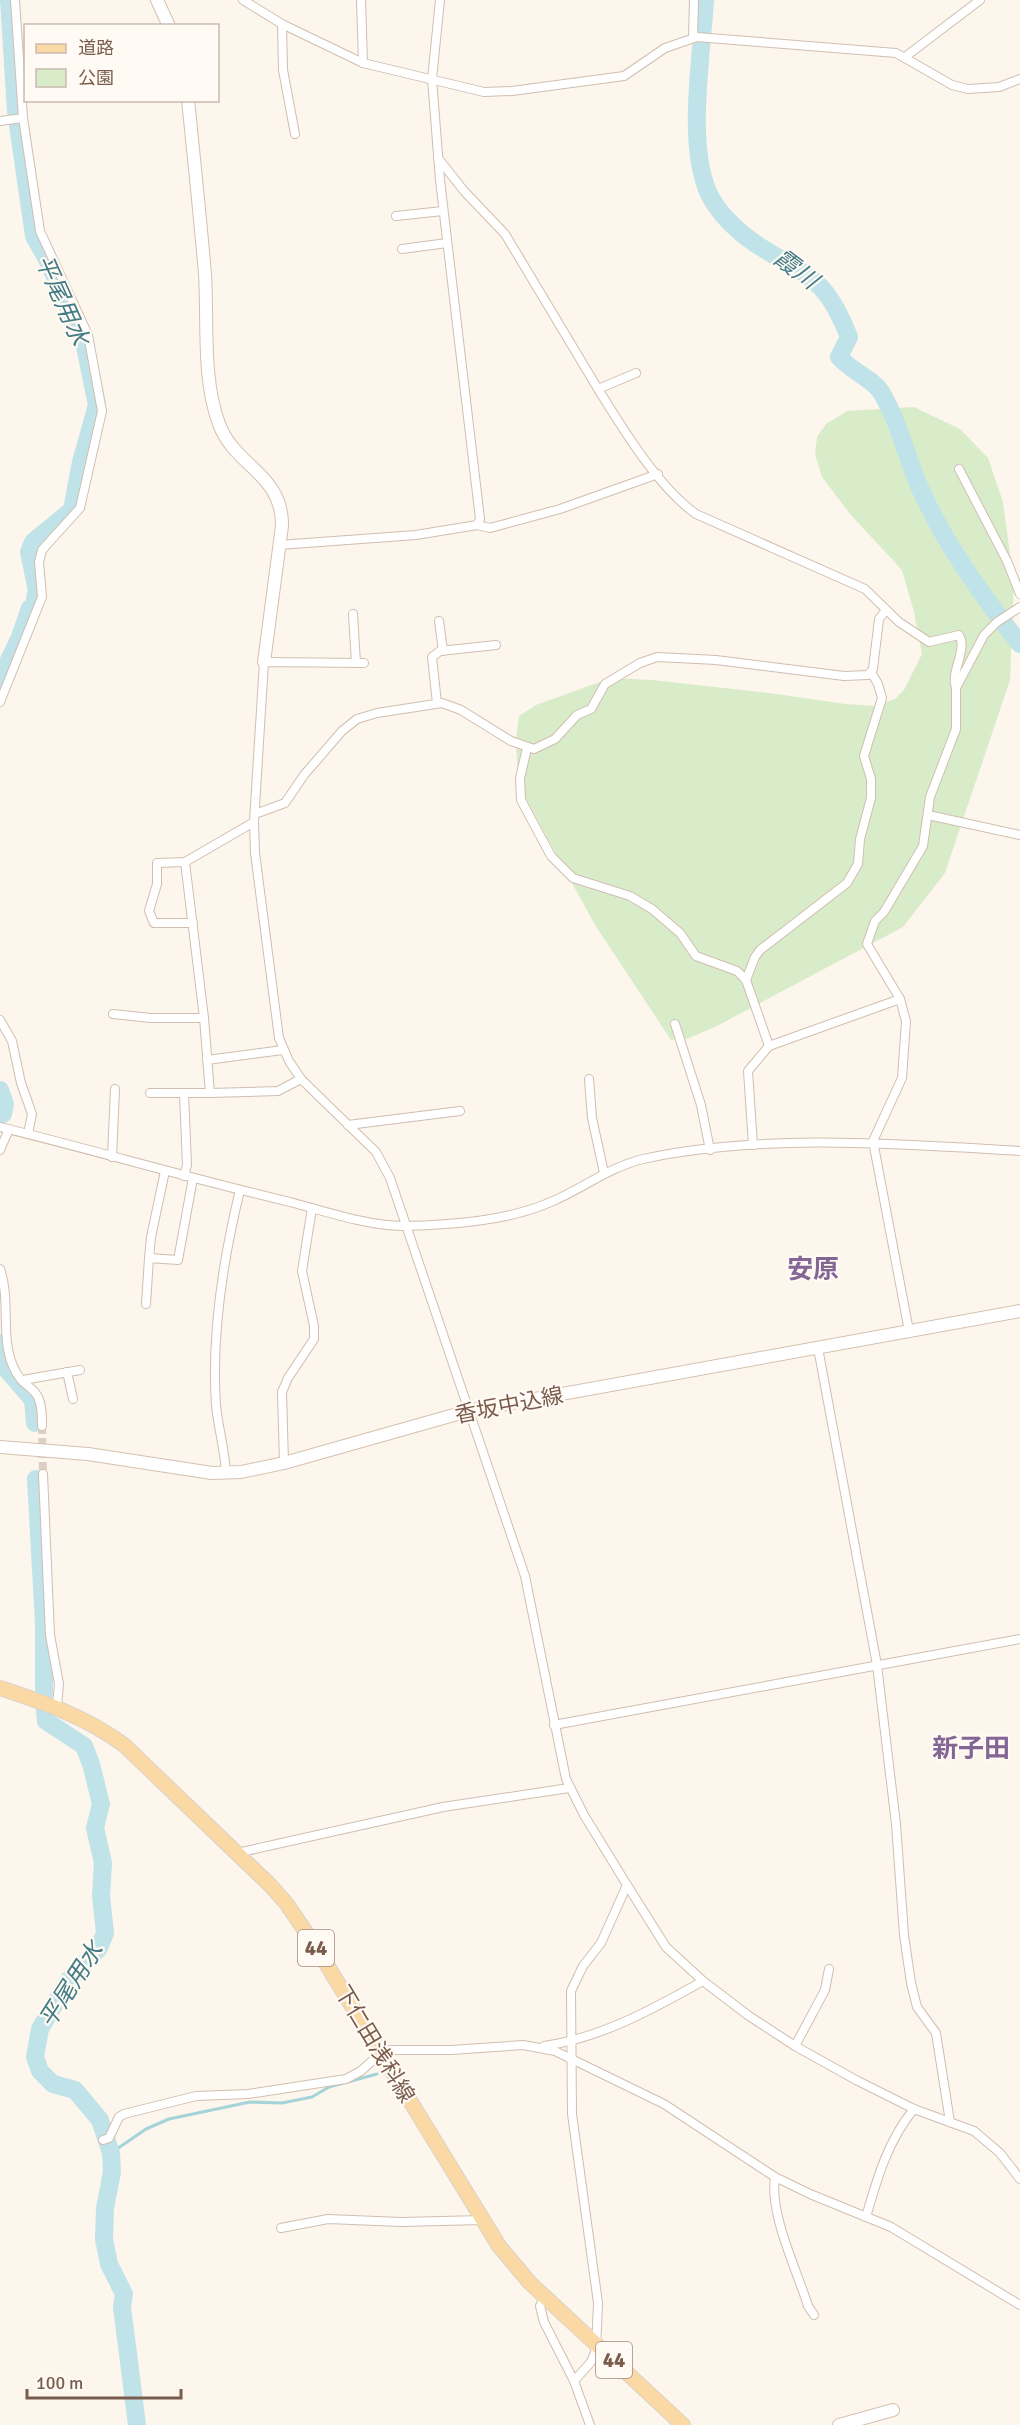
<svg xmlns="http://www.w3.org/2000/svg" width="1020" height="2425" font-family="Signika,'Noto Sans JP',sans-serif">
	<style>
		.green { fill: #d8ecc9 }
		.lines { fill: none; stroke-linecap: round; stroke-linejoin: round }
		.stream { stroke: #a5d3da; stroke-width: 3 }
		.river { stroke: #bfe3e8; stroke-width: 18 }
		.street-tunnel { stroke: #dcd0c4; stroke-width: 8; stroke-dasharray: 8 4; stroke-linecap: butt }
		.street-casing { stroke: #d1beb0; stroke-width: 10 }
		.secondary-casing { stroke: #d6c0b0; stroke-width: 14 }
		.primary-casing { stroke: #dad1cd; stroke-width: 16 }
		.street { stroke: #fff; stroke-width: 8 }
		.secondary { stroke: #fff; stroke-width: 12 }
		.primary { stroke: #fbd9a5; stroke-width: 14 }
		.labels { text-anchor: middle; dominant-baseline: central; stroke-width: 4.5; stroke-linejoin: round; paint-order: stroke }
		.shield { fill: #fffaf3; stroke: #a28b7f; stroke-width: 1.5 }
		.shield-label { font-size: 21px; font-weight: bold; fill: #7a5c4d }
		.street-label { font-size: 22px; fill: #7a5c4d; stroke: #fffaf3 }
		.water-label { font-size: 24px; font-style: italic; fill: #437c86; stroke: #fffaf3 }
		.quarter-label { font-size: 26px; font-weight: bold; fill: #846695; stroke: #fffaf3 }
	</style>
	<rect width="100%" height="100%" fill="#fdf6ec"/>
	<polygon class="green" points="914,407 960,429 988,458 1003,502 1014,584 1010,680 945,873 903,927 717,1026 687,1039 671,1040 595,925 526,799 517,764 516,740 519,716 536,705 611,678 652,680 777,694 845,704 875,706 895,699 904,690 922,654 914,612 902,570 850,514 822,477 815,454 817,437 826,424 847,411"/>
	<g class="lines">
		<polyline class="stream" points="111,2153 146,2129 169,2119 250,2102 282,2103 312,2097 329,2087 377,2074"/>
		<g class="river">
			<polyline points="9,0 16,112"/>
			<path d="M705 0C702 54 686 145 709 194 718 213 738 232 756 244 807 277 825 275 849 337L839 357C850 370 874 380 881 392 898 420 906 455 919 486 944 543 982 595 1020 644"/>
			<polyline points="18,125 34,236 48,261 84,342 97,405 81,462 72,510 33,542 29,552 37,591 35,598"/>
			<polyline points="0,679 20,637 30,608"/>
			<polyline points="0,1090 5,1104 3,1114"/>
			<polyline points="0,1343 4,1366 33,1400 35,1423"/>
			<polyline points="36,1479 44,1624 44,1693"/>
			<polyline points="45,1711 46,1721 84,1746 91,1764 101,1804 95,1828 103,1863 101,1896 105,1933 99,1948 68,1981 40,2029 35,2057 40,2071 53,2084 75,2090 100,2120 111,2153 112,2172 105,2208 104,2239 109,2264 124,2294 122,2307 137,2425"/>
		</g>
		<polyline class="street-tunnel" points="42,1426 43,1474"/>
		<defs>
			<g id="street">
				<polyline points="243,0 282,24 363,63 484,92 512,91 624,76 665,48 697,37 896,53 952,85 968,89 999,87 1020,79"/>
				<polyline points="361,0 363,63"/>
				<polyline points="440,0 432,79 440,180 480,519 477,525"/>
				<polyline points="282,24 283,70 295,134"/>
				<polyline points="693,38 694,0"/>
				<polyline points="905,57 980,0"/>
				<polyline points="0,121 23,118"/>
				<polyline points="438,158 464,191 505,234 598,389 636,373"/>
				<polyline points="396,216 443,211"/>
				<polyline points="402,249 447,243"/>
				<path d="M598 389C623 429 658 487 696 514L865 589 899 622 929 642 959 635C968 650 950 671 956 688"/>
				<polyline points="959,469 1007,561 1020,594"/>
				<polyline points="279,545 416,535 477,525 490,528 560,509 658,474"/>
				<polyline points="353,614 356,663"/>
				<polyline points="439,621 443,651"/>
				<polyline points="364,663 264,662 254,822 255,853 279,1038 289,1061 301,1079 376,1152 390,1178 525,1576 566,1779 584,1815 627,1885 666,1947 703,1981 749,2016 795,2046 856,2080 914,2109 974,2131 1000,2153 1020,2179"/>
				<polyline points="0,702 42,597 39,562 42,550 80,508 102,411 88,335 40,231 23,118 15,0"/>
				<polyline points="437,703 432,657 440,651 496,645"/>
				<polyline points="527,748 520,778 521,800 551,856 573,878 630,896 652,909 680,933 696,956 737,971 746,980 769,1046"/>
				<polyline points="255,814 285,803 304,775 342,731 357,719 377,713 442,703 461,710 511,741 534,749 555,739 577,715 591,709 605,684 640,663 657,657 716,660 844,676 868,675 873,669 879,619 886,610"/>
				<polyline points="928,815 1020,835"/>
				<polyline points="185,862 157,863 157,884 149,911 154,923 193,923"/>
				<polyline points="746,980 755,957 760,950 847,883 858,864 860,839 871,798 871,779 864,756 882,698 878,684 871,672"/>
				<polyline points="113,1014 151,1018 204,1018"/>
				<polyline points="0,1020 12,1041 21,1083 32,1114 28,1134"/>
				<polyline points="675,1024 701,1105 710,1150"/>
				<polyline points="207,1060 283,1050"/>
				<polyline points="589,1079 592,1118 604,1173"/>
				<polyline points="150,1093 210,1093 204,1018 185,862 254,822"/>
				<polyline points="184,1093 187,1165 184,1176"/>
				<polyline points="210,1093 278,1091 301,1079"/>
				<polyline points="348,1125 460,1111"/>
				<path d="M0 1127C97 1151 193 1179 290 1202 324 1211 368 1226 403 1226 451 1225 509 1221 553 1201 583 1188 610 1167 643 1159 759 1133 901 1144 1020 1151"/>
				<polyline points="753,1145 748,1071 769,1046 900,999"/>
				<polyline points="0,1150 9,1129"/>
				<polyline points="112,1157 115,1089"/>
				<polyline points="149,1258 151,1237 165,1171"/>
				<path d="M0 1269C11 1300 0 1336 13 1366 25 1396 43 1379 42 1426"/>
				<polyline points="146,1304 149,1258 178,1260 193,1178"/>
				<polyline points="909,1331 873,1141 902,1078 906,1021 900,999 867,944 875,921 884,912 923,846 930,797 956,729 956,688 984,635 997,622 1020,607"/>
				<polyline points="818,1348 877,1665 896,1824 904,1935 911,1983 917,2007 936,2033 950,2122"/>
				<polyline points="67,1372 73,1399"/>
				<polyline points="23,1380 80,1370"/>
				<polyline points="284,1463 282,1392 288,1378 314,1339 314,1326 302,1271 312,1208"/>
				<polyline points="43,1474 50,1635 59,1684 57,1706"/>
				<path d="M226 1474C225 1449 218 1428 216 1405 211 1333 223 1260 240 1190"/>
				<polyline points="554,1725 1020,1639"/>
				<polyline points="237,1853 443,1807 569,1788"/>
				<path d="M544 2046C601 2038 653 2009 703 1981"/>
				<polyline points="795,2046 825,1990 829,1969"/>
				<polyline points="103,2140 109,2138 119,2117 124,2114 196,2096 248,2094 346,2079 361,2071 384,2050 451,2050 523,2045 555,2051 664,2104 775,2177 810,2194 891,2227 1020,2305"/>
				<path d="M775 2177C769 2214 797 2270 808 2306L814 2315"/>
				<path d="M866 2217C877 2179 888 2140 914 2109"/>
				<polyline points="281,2228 328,2219 401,2222 483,2220"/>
				<polyline points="545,2296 540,2306 544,2322 574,2381 590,2425"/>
				<polyline points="574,2381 591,2362 596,2350 598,2303 572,2114 571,1991 583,1966 601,1943 627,1885"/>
			</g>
			<g id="secondary">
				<polyline points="157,0 169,26"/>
				<path d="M188 100C194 158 200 216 205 274 208 323 202 378 219 424 235 467 283 474 282 526L264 662"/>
				<polyline points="0,1447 88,1454 212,1473 241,1472 284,1463 468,1411 1020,1311"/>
				<polyline points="839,2425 893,2410"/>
			</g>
			<path id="primary" d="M0 1688C45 1703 85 1716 124 1745L270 1885 286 1903 314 1944 499 2246 530 2283 683 2425"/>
		</defs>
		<use href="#street" class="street-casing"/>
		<use href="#secondary" class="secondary-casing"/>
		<use href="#primary" class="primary-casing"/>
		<use href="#street" class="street"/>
		<use href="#secondary" class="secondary"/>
		<use href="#primary" class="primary"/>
	</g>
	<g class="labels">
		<g class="shield">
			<rect x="298" y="1930" width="36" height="36" rx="4.5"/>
			<rect x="596" y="2342" width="36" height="36" rx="4.5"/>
		</g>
		<g class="shield-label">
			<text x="316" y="1948">44</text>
			<text x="614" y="2360">44</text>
		</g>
		<g class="street-label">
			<text transform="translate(509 1405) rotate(-11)">香坂中込線</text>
			<text transform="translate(375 2044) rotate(59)">下仁田浅科線</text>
		</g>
		<g class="water-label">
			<text transform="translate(796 269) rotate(37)">霞川</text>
			<text transform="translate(62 300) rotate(66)">平尾用水</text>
			<text transform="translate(71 1985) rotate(-57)">平尾用水</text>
		</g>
		<g class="quarter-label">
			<text x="813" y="1270">安原</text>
			<text x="971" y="1749">新子田</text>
		</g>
	</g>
	<rect x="24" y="24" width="195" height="78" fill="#fffaf3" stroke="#cabbb1" stroke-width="1.5"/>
	<rect x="36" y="44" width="30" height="9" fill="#fbd9a5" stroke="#cabbb1" stroke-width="1.5"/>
	<text x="78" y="54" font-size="18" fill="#7a5c4d">道路</text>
	<rect x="36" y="69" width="30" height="18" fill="#d8ecc9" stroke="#cabbb1" stroke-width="1.5"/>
	<text x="78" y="84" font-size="18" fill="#7a5c4d">公園</text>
	<path d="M27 2389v9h154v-9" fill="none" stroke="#7a5c4d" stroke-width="3"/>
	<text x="36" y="2389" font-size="18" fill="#7a5c4d" stroke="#fffaf3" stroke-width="4.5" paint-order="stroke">100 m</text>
</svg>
